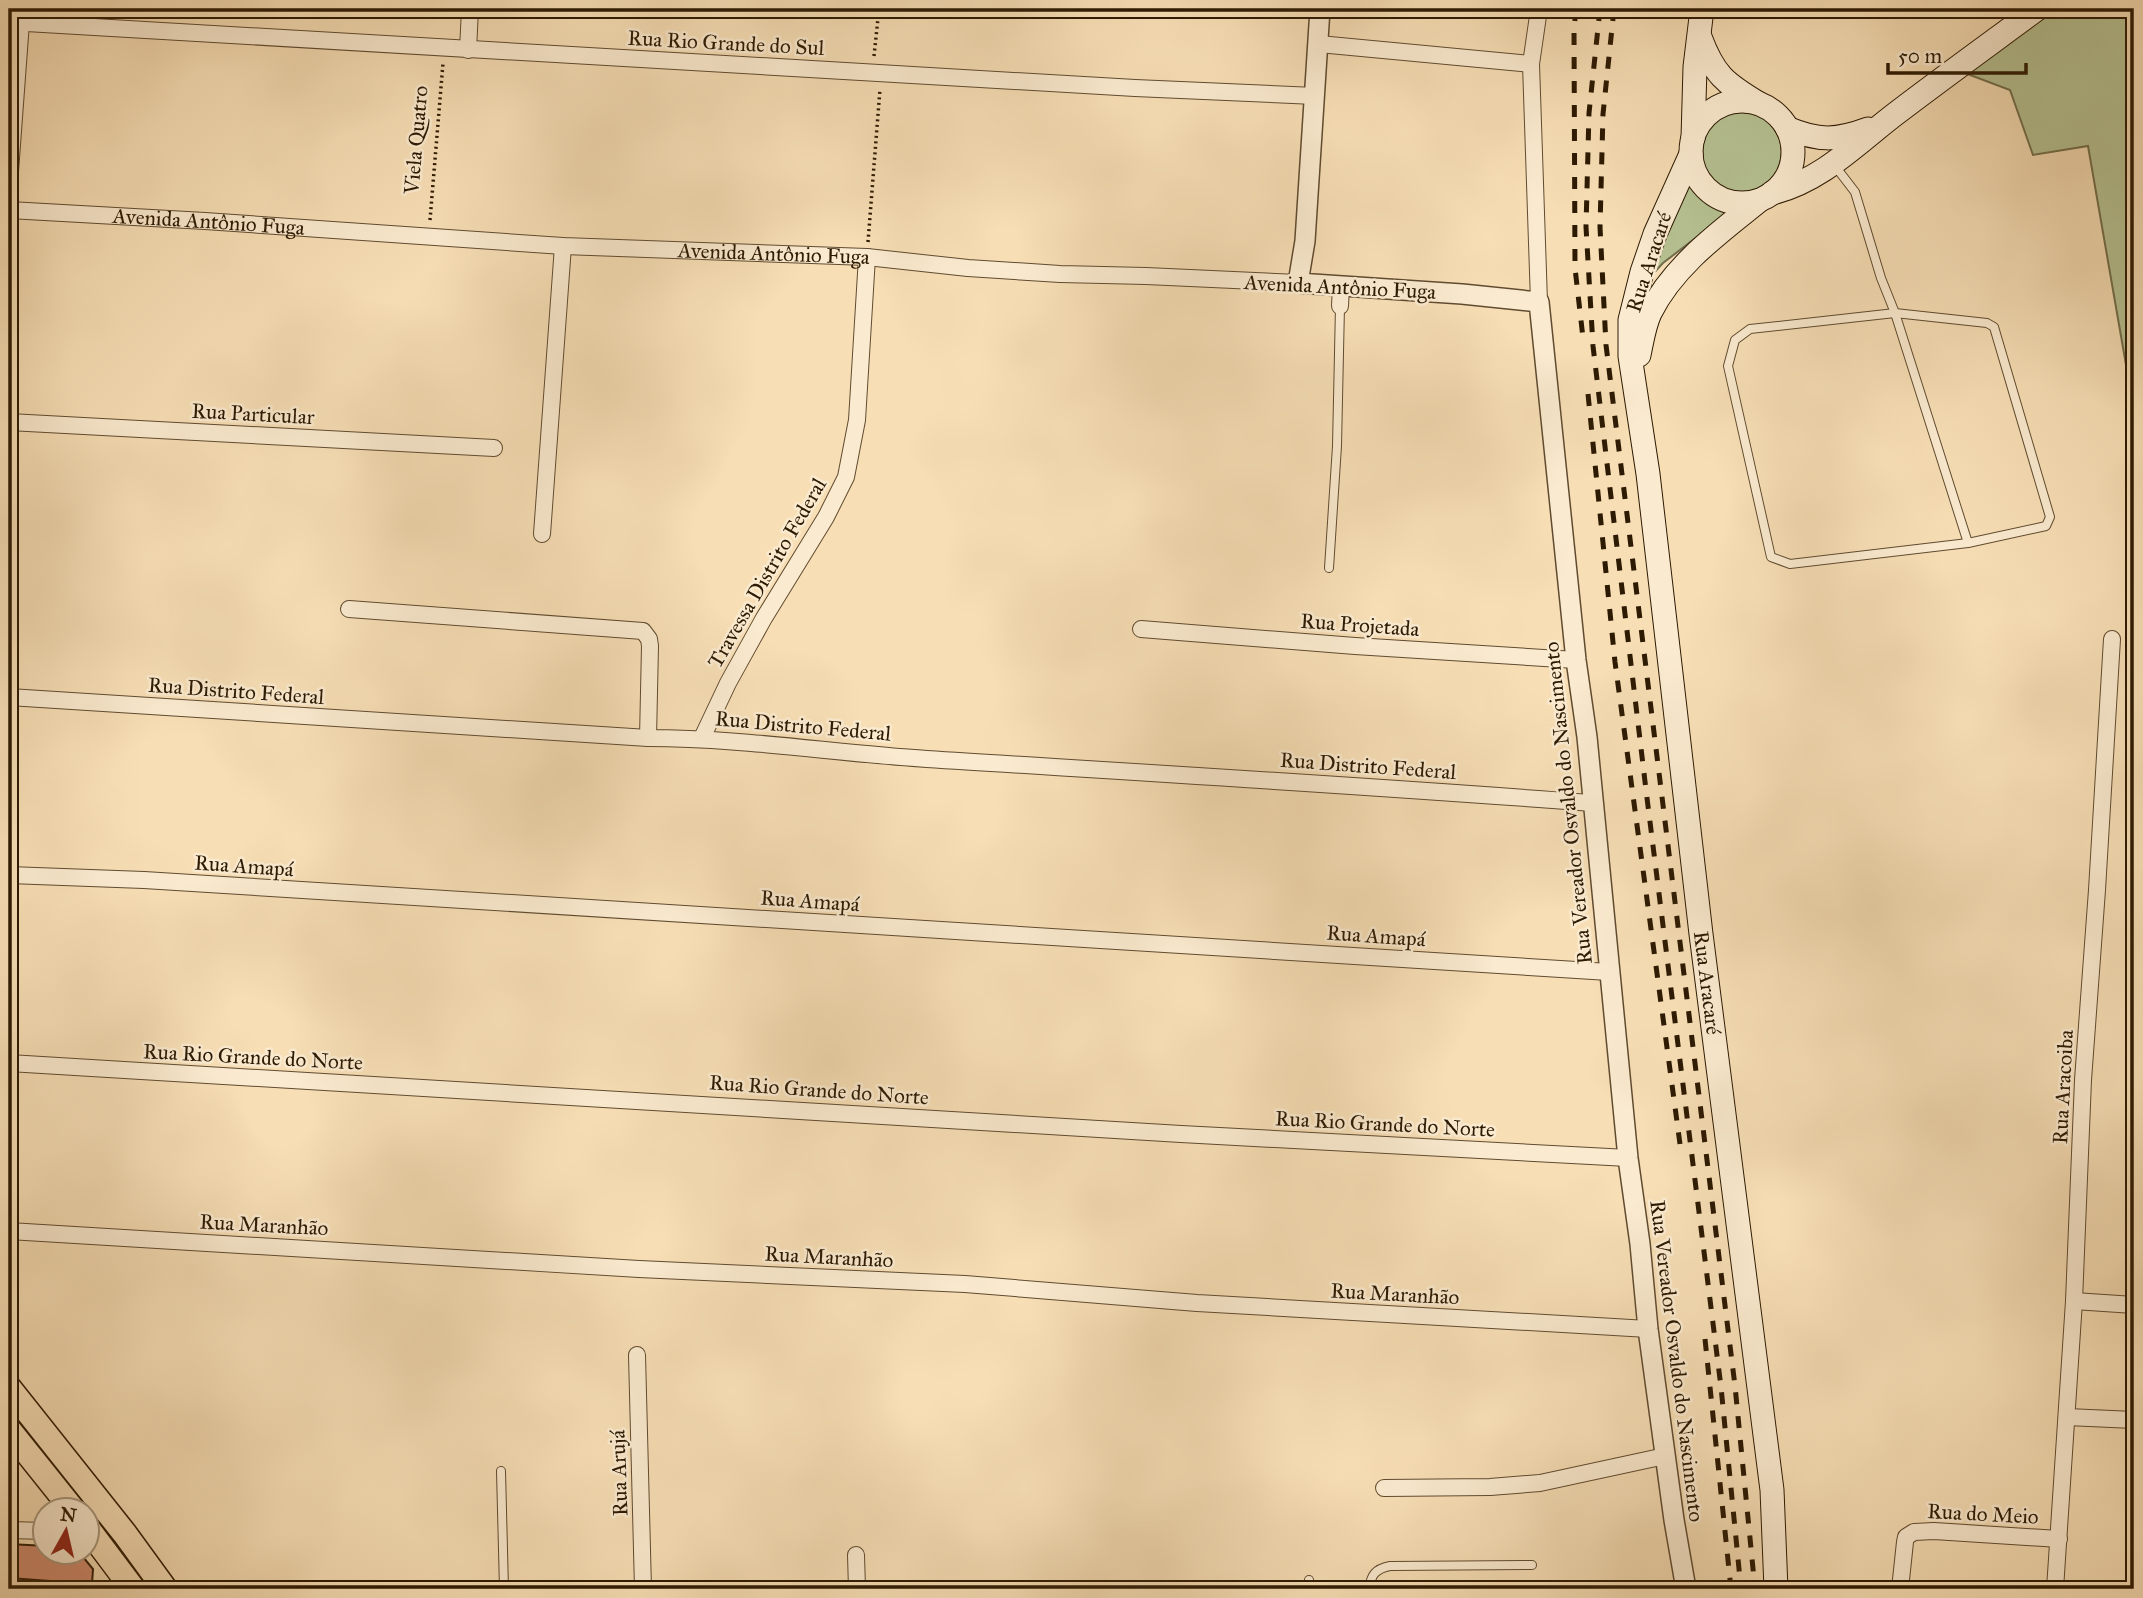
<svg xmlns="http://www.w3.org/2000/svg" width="2143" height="1598" font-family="'IM FELL Great Primer',serif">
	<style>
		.green { fill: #b6c293; stroke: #726e4b; stroke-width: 2 }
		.building { fill: #d28c70; stroke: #2d1a03; stroke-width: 2 }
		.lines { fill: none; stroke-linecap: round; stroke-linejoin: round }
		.service-casing { stroke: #604b30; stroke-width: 10 }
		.minor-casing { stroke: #604b30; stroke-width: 18 }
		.tertiary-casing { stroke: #604b30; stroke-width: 22 }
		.secondary-casing { stroke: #2d1a03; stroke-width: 25 }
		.primary-casing { stroke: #2d1a03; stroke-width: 27 }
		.path { stroke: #2d1a03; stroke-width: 3.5; stroke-dasharray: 2 3.5; stroke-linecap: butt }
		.service { stroke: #faeacf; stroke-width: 8 }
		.minor { stroke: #faeacf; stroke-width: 16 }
		.tertiary { stroke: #faeacf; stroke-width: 19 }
		.secondary { stroke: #faeacf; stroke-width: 23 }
		.primary { stroke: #f7deb5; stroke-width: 24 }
		.rail { stroke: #2d1a03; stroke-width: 5; stroke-dasharray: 12 12; stroke-linecap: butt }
		.labels { text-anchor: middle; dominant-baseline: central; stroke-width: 5; stroke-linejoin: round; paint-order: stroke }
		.street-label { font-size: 21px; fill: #2d1a03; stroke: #faeacf }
	</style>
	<rect width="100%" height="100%" fill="#f7deb5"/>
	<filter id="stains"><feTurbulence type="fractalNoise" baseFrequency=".00286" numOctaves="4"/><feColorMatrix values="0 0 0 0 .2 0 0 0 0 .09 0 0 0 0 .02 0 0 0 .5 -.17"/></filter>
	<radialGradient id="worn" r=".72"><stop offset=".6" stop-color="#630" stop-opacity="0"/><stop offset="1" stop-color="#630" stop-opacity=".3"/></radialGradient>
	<g class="green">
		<polygon points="2048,9 2134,9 2134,411 2088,146 2033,155 2010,90 1962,72"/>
		<circle cx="1743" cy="152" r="41"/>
		<path d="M1690 179C1702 195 1713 203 1732 210L1663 263 1650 277Z"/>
	</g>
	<polygon class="building" points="9,1544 46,1546 46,1552 79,1552 93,1569 92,1584 9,1578"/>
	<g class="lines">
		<defs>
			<g id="service">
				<polyline points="1835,166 1855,192 1881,278 1895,313 1968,543"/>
				<polygon points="1895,313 1987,323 1994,327 2050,517 2046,526 1968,543 1790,564 1771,557 1728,366 1735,340 1750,329"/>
				<polyline points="1329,568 1337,446 1340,306"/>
				<polyline points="501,1471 504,1589"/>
				<polyline points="1309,1589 1309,1580"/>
				<path d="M1369 1589C1371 1575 1375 1569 1390 1566L1532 1565"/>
			</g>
			<g id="minor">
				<polyline points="9,22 1135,88 1315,96"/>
				<polyline points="1319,44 1531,64"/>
				<polyline points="468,50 470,9"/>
				<polyline points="9,185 22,9"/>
				<path id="s1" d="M9 210 205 221 563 246 867 257 968 268 1060 274 1146 276 1298 283"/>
				<polyline points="1539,302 1531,64 1539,9"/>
				<polyline points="1340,306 1341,285"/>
				<polyline points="9,422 494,448"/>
				<polyline points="542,534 563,246"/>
				<polyline points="349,609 643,631 649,639 650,646 648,738"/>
				<polyline points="1141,629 1355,646 1576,660"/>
				<path d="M9 697 648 738C741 738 834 753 927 759 1149 773 1371 786 1592 803"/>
				<polyline points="702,738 728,683 764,618 826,517 846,477 857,420 867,257"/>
				<polyline points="9,875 144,880 1609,972"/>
				<polyline points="9,1063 1181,1134 1628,1158"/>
				<polyline points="9,1231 639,1269 965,1284 1197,1303 1648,1329"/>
				<polyline points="2074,1301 2134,1305"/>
				<polyline points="637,1355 643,1589"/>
				<polyline points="2067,1417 2134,1420"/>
				<polyline points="1384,1488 1490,1487 1540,1483 1665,1456"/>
				<polyline points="9,1530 46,1531"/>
				<polyline points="856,1555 857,1589"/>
				<polyline points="1900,1589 1905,1542 1906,1537 1914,1532 1934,1531 2059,1539"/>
				<polyline points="2055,1589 2074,1301 2083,1080 2097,890 2112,639"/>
			</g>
			<polyline id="tertiary" points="1320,9 1305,241 1298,283 1462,294 1539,302 1576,660 1587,737 1628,1158 1640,1244 1648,1329 1674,1520 1686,1589"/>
			<g id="secondary">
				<path d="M1700 37C1714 75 1725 83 1758 103"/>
				<circle cx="1742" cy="152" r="51"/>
				<path d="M1787 128C1818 141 1836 141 1868 129"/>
				<polyline points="1693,138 1695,67 1702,9"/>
				<path id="s2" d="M1691 154 1655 234 1642 272 1630 320V356L1648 474 1701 934 1772 1490 1776 1589"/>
				<path d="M1772 193C1822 181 1858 142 1898 112 1944 77 1991 43 2037 9"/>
				<path d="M1639 355C1642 341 1644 326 1650 313 1673 266 1720 232 1760 200"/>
			</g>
			<g id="primary">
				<polyline points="9,1388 125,1534 165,1589"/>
				<polyline points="9,1430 73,1510"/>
				<polyline points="88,1529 133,1589"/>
			</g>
		</defs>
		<use href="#service" class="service-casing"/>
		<use href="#minor" class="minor-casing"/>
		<use href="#tertiary" class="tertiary-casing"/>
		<use href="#secondary" class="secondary-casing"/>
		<use href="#primary" class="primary-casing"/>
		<g class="path">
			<polyline points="874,56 879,9"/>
			<polyline points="430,220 443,63"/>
			<polyline points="868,242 880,89"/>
		</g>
		<use href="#service" class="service"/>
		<use href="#minor" class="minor"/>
		<use href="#tertiary" class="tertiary"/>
		<use href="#secondary" class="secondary"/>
		<use href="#primary" class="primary"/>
		<g class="rail">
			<polyline points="1576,9 1574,29 1575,268 1583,338"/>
			<polyline points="1600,9 1589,113 1586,227 1593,346 1646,790 1721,1387 1741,1589"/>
			<polyline points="1614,9 1603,114 1600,227 1606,345 1735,1386 1755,1589"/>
			<polyline points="1588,394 1615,662 1680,1144"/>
			<polyline points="1705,1339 1731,1589"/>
		</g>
	</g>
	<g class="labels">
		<g class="street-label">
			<text transform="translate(726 43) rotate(3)">Rua Rio Grande do Sul</text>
			<text transform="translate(416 140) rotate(-85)">Viela Quatro</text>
			<text stroke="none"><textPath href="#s1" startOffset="200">Avenida Antônio Fuga</textPath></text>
			<text stroke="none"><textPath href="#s1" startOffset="766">Avenida Antônio Fuga</textPath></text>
			<text transform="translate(1649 262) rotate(-72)">Rua Aracaré</text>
			<text transform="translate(1340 287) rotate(3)">Avenida Antônio Fuga</text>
			<text transform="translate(253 414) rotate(3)">Rua Particular</text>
			<text transform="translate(767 573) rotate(-60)">Travessa Distrito Federal</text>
			<text transform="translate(1360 625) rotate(4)">Rua Projetada</text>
			<text transform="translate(236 691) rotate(4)">Rua Distrito Federal</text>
			<text transform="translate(803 726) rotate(5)">Rua Distrito Federal</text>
			<text transform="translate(1368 766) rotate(4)">Rua Distrito Federal</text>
			<text transform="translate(1568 803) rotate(-96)">Rua Vereador Osvaldo do Nascimento</text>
			<text transform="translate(244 866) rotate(4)">Rua Amapá</text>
			<text transform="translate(810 901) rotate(4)">Rua Amapá</text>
			<text transform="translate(1376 936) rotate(4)">Rua Amapá</text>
			<text stroke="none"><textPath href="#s2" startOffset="845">Rua Aracaré</textPath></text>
			<text transform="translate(253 1057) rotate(3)">Rua Rio Grande do Norte</text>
			<text transform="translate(2063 1087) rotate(-87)">Rua Aracoiba</text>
			<text transform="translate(819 1090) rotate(4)">Rua Rio Grande do Norte</text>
			<text transform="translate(1385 1124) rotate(3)">Rua Rio Grande do Norte</text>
			<text transform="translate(264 1225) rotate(3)">Rua Maranhão</text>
			<text transform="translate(829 1257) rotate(3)">Rua Maranhão</text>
			<text transform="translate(1395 1294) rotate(3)">Rua Maranhão</text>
			<text transform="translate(1677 1361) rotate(83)">Rua Vereador Osvaldo do Nascimento</text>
			<text transform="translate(619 1473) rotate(-92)">Rua Arujá</text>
			<text transform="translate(1983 1514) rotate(3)">Rua do Meio</text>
		</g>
	</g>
	<rect width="2143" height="1598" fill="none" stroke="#f7deb5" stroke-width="35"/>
	<rect x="10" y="10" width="2122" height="1577" fill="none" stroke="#2d1a03" stroke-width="3.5"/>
	<rect x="18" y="18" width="2108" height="1563" fill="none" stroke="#2d1a03" stroke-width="2"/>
	<g transform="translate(66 1531) rotate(8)"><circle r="33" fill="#faeacf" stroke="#a8977d" stroke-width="2"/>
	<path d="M0-5L12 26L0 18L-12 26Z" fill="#8f2418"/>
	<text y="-10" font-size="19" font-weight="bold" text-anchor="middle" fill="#2d1a03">N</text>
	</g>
	<path d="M1888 63v10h138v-10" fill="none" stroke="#2d1a03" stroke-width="3.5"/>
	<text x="1898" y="63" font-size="21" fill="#2d1a03" stroke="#faeacf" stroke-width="5" paint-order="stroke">50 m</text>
	<rect width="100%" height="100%" filter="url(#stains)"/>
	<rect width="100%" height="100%" fill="url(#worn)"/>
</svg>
